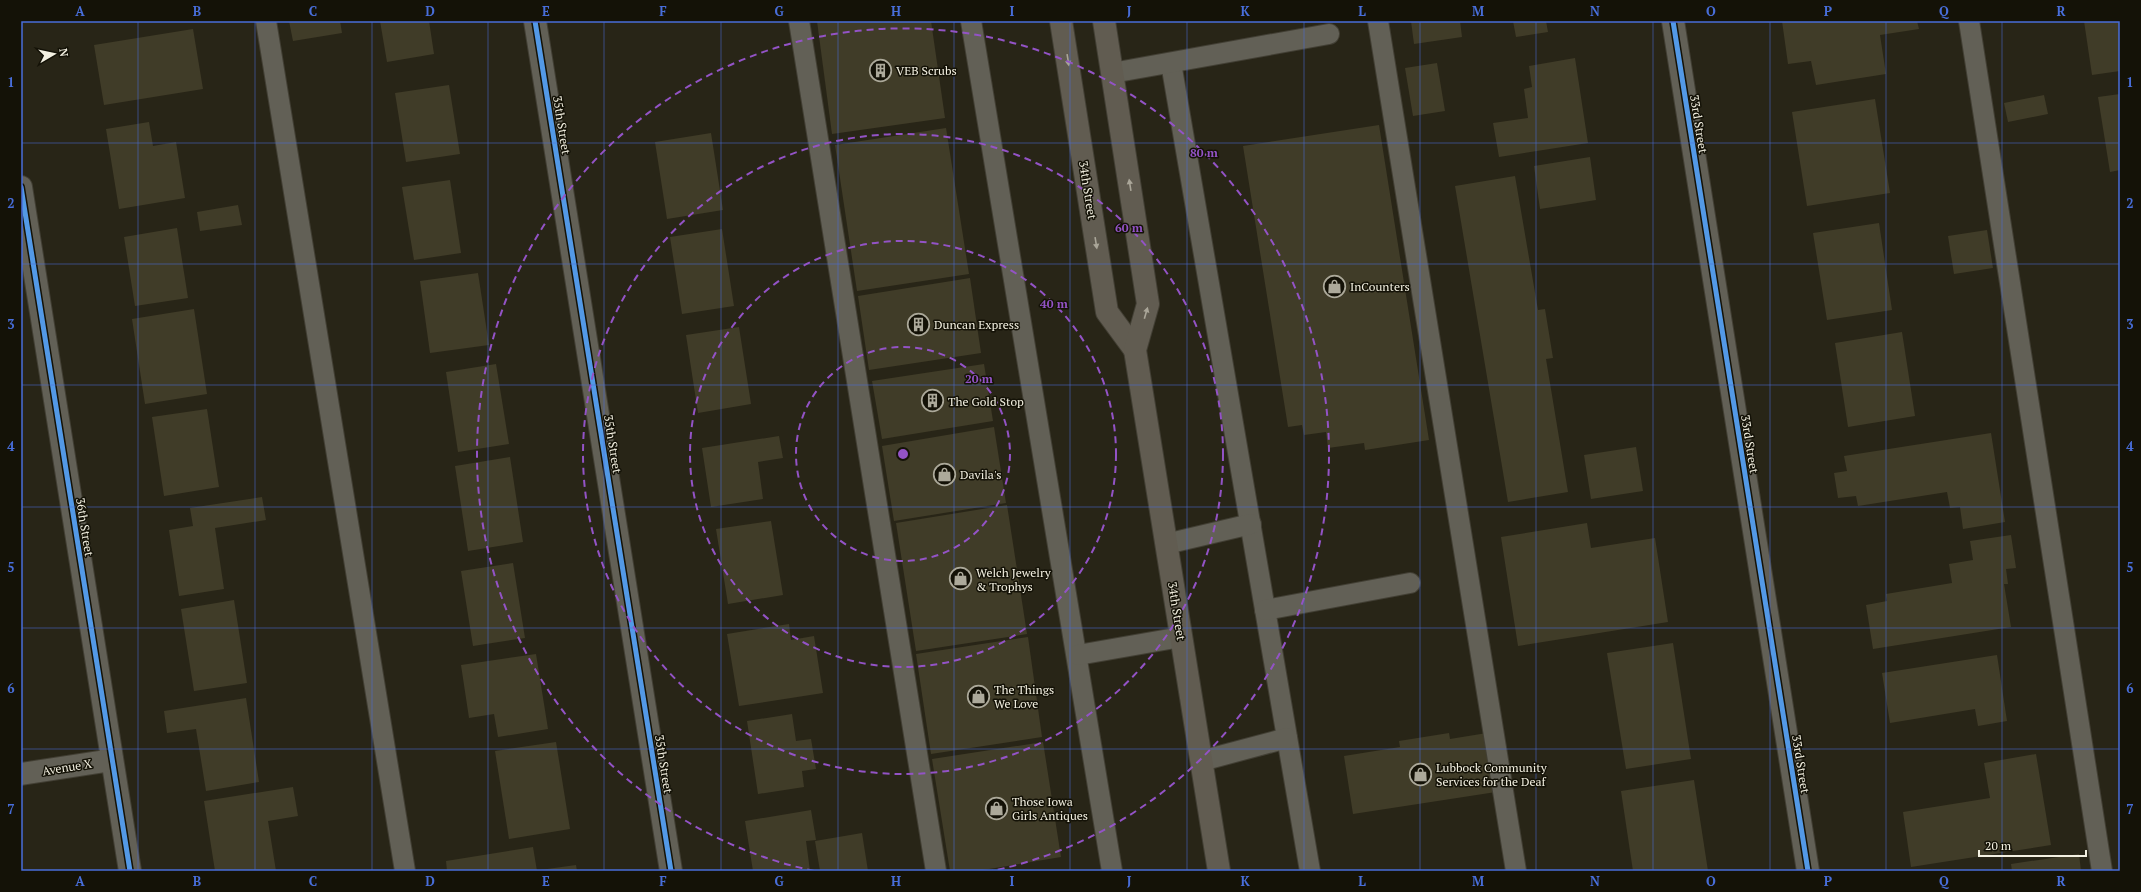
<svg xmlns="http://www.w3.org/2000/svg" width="2141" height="892" font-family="'PT Serif',serif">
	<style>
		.building { fill: #403c28 }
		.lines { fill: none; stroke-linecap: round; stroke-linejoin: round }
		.lane-casing { stroke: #423f34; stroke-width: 22 }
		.street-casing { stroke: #423f34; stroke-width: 24 }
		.secondary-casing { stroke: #423f34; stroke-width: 24 }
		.lane { stroke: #626056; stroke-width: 20 }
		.street { stroke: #626056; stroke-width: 22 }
		.secondary { stroke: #615c51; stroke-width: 22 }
		.cycleway-casing { stroke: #141207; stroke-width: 8 }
		.cycleway { stroke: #5399e6; stroke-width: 5 }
		.oneway { fill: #aaa699 }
		.grid { fill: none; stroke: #486eda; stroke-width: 1; stroke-opacity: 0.55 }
		.ring { fill: none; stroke: #9353c6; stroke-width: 2; stroke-dasharray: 7 5 }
		.labels { text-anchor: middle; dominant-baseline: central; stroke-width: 3; stroke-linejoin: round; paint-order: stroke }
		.poi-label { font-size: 12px; fill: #f3f0e1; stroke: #141207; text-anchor: start }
		.street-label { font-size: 12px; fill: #f3f0e1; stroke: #141207 }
		.centre { fill: #9353c6; stroke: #141207; stroke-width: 2 }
		.ring-label { font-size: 12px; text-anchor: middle; font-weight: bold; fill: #9353c6; stroke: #141207; stroke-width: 3; stroke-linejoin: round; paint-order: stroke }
		.neatline { fill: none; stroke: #486eda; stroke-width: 1.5 }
		.grid-label { font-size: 13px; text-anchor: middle; font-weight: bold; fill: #486eda }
	</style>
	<rect width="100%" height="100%" fill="#282517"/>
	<g class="building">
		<polygon points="289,21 340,21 342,33 293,41"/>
		<polygon points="380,21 429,21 434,54 387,62"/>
		<polygon points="817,21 931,21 945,118 832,134"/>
		<polygon points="1411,21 1460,21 1462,37 1414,44"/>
		<polygon points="1513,21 1546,21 1548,32 1516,37"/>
		<polygon points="1782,21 1917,21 1919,29 1880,35 1886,74 1816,85 1811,61 1788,64"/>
		<polygon points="2084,21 2120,21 2120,71 2092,75"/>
		<polygon points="193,29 203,89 104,105 94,45"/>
		<polygon points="1575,58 1588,143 1499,157 1493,123 1528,118 1524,89 1532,87 1529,66"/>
		<polygon points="1437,63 1445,111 1413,116 1405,68"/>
		<polygon points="449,85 460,154 406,162 395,93"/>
		<polygon points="2120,94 2120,170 2110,172 2098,97"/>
		<polygon points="2044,95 2048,114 2008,122 2004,103"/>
		<polygon points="1875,99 1890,193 1807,206 1792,112"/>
		<polygon points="149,122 153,146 176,142 185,198 119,209 106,129"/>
		<polygon points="1379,125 1429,440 1365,450 1364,443 1328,448 1326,432 1304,435 1302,425 1288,427 1243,146"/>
		<polygon points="946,128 969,274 857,291 835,145"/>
		<polygon points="711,133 723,210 667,219 655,142"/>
		<polygon points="1590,157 1596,200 1540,209 1534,166"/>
		<polygon points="1515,176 1538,310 1545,309 1553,358 1546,359 1568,492 1508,502 1455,186"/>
		<polygon points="450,180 461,253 414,260 402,187"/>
		<polygon points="238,205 242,225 200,231 197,212"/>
		<polygon points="1879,223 1892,310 1827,320 1813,233"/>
		<polygon points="177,228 188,298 135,306 124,237"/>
		<polygon points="722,229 734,306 682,314 670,237"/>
		<polygon points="1987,230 1993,268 1954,274 1948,236"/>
		<polygon points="478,273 489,345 430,353 420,281"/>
		<polygon points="970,278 981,353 869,370 858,296"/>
		<polygon points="194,309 207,394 145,404 132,319"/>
		<polygon points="739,327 751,404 698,413 686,335"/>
		<polygon points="1902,332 1915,416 1848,427 1835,343"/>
		<polygon points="496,364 509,444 458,452 446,372"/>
		<polygon points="984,364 993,421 882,439 872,381"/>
		<polygon points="207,409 219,487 164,496 152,417"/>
		<polygon points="994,427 1006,503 894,521 882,446"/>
		<polygon points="1991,433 2005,522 1963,529 1960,507 1950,508 1947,492 1858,506 1856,496 1838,498 1834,473 1847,471 1844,456"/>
		<polygon points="779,436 783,458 758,462 763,499 711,507 702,448"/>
		<polygon points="1636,447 1643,491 1591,499 1584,455"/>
		<polygon points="510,457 523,542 468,551 455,466"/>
		<polygon points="262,497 266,520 215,528 224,589 179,596 169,530 193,526 190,508"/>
		<polygon points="1007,505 1027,634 916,651 896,523"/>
		<polygon points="771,521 783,595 728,604 716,529"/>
		<polygon points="1587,523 1591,548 1655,538 1668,622 1518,646 1501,537"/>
		<polygon points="2011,535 2016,568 2006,569 2008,584 2004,584 2011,627 1873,649 1866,605 1887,601 1886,594 1952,583 1949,564 1973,560 1970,541"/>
		<polygon points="513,563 525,638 473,646 461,571"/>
		<polygon points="234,600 247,683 194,691 181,609"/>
		<polygon points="789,624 791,640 814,636 823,693 739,706 727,634"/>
		<polygon points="1028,637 1042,737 931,754 916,654"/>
		<polygon points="1673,643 1691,759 1626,769 1607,653"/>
		<polygon points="536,654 548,729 498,737 494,714 469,718 461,665"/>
		<polygon points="1997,655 2007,721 1978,726 1975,709 1890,723 1882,673"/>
		<polygon points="246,698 259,782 206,791 196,729 167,733 164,711"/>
		<polygon points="792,714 796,741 811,739 816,769 802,771 804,787 758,794 747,721"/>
		<polygon points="1449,733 1450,739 1487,733 1496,792 1353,814 1344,756 1400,747 1399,741"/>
		<polygon points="556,742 570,829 509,839 495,751"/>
		<polygon points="1043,742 1061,857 977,871 950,871 932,759"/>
		<polygon points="2036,754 2051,845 1911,867 1903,812 1990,798 1984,763"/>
		<polygon points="1694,780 1708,871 1633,871 1621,791"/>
		<polygon points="293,787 298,816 268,821 276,871 215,871 204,801"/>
		<polygon points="811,810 816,840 806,841 810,871 753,871 745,821"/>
		<polygon points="862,833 868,871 820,871 815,841"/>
		<polygon points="533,847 537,871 447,871 446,861"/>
		<polygon points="2079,854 2081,871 2012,871 2011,864"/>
		<polygon points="576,865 577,871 540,871 540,870"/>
	</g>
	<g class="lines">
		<defs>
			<g id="lane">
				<polyline points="266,21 405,871"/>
				<polyline points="799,21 936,871"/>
				<polyline points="971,21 1112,871"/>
				<polyline points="1378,21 1516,871"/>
				<polyline points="1969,21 2102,871"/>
				<polyline points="1171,63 1310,871"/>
				<polyline points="1112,73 1329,34"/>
				<polyline points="1166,544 1251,524"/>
				<polyline points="1265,610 1410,583"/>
				<polyline points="1078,655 1181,637"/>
				<polyline points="1201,761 1287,738"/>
			</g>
			<g id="street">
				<polyline points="535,21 671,871"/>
				<polyline points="1673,21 1808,871"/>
				<polyline points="21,187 130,871"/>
				<polyline points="21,774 112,760"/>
			</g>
			<g id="secondary">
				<polyline points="1061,21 1107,312 1135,350"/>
				<polyline points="1104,21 1148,304 1135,350 1219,871"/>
			</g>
		</defs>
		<use href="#lane" class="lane-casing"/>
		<use href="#street" class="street-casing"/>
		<use href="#secondary" class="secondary-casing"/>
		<use href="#lane" class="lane"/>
		<use href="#street" class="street"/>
		<use href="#secondary" class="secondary"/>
		<defs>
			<g id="cycleway">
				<polyline points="535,21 671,871"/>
				<polyline points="1673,21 1808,871"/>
				<polyline points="21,187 130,871"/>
			</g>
		</defs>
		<use href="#cycleway" class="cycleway-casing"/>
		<use href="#cycleway" class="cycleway"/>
	</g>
	<defs><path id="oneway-solid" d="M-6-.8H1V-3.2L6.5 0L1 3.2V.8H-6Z"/></defs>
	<g class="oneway">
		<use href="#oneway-solid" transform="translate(1068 60) rotate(81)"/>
		<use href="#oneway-solid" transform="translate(1130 185) rotate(-99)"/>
		<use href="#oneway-solid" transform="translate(1096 243) rotate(81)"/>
		<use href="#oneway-solid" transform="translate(1146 313) rotate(-74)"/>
	</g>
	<path class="grid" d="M138 21V871M255 21V871M372 21V871M488 21V871M604 21V871M721 21V871M838 21V871M954 21V871M1070 21V871M1187 21V871M1304 21V871M1420 21V871M1536 21V871M1653 21V871M1770 21V871M1886 21V871M2002 21V871M21 143H2120M21 264H2120M21 385H2120M21 507H2120M21 628H2120M21 749H2120"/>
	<g class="ring">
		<circle cx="903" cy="454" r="107"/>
		<circle cx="903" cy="454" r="213"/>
		<circle cx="903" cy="454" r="320"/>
		<path d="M814 871A426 426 0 1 1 992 871"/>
	</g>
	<defs>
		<symbol id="building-ring" viewBox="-11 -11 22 22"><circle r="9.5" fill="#141207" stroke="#aca99a" stroke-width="1.5"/><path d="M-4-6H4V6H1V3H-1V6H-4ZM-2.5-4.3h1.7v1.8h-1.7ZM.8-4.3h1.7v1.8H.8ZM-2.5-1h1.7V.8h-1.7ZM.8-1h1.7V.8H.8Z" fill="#aca99a"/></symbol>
		<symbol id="shop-ring" viewBox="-11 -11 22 22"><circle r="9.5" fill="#141207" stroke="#aca99a" stroke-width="1.5"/><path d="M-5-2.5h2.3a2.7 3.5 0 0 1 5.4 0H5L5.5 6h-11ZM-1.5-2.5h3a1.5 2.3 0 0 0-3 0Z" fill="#aca99a"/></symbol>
	</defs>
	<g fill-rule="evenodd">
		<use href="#building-ring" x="868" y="58" width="25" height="25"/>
		<use href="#shop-ring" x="1322" y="274" width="25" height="25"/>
		<use href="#building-ring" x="906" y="312" width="25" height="25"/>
		<use href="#building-ring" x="920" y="388" width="25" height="25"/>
		<use href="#shop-ring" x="932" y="462" width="25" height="25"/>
		<use href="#shop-ring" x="948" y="566" width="25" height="25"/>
		<use href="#shop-ring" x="966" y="684" width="25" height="25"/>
		<use href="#shop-ring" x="1408" y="762" width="25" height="25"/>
		<use href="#shop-ring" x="984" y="796" width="25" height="25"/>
	</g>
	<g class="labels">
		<g class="poi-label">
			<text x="896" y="70">VEB Scrubs</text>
			<text x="1350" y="286">InCounters</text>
			<text x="934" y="324">Duncan Express</text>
			<text x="948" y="401">The Gold Stop</text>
			<text x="960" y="474">Davila's</text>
			<text x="976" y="572">Welch Jewelry<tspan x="976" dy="14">&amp; Trophys</tspan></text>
			<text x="994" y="689">The Things<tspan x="994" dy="14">We Love</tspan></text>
			<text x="1436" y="767">Lubbock Community<tspan x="1436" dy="14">Services for the Deaf</tspan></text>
			<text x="1012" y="801">Those Iowa<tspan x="1012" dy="14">Girls Antiques</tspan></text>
		</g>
		<g class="street-label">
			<text transform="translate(1699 124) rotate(81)">33rd Street</text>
			<text transform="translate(562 125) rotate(81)">35th Street</text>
			<text transform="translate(1088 190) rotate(81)">34th Street</text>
			<text transform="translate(613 444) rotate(81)">35th Street</text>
			<text transform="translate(1750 444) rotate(81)">33rd Street</text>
			<text transform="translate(85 527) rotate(81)">36th Street</text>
			<text transform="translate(1177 611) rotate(81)">34th Street</text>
			<text transform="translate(664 764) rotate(81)">35th Street</text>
			<text transform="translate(1801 764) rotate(81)">33rd Street</text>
			<text transform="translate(67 767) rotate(-9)">Avenue X</text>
		</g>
	</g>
	<circle cx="903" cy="454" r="6" class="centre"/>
	<g class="ring-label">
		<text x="1204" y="157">80 m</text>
		<text x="1129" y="232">60 m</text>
		<text x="1054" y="308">40 m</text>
		<text x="979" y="383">20 m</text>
	</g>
	<rect width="2141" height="892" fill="none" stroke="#141207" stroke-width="44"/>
	<g transform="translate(54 54) rotate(81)" stroke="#141207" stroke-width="3" paint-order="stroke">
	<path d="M0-3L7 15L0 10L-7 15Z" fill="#f3f0e1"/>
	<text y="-6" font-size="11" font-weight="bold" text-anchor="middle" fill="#f3f0e1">N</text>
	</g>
	<path d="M1979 850v6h107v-6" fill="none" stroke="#f3f0e1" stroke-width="2"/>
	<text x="1985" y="850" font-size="12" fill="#f3f0e1" stroke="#141207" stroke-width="3" paint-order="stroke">20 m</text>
	<rect x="22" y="22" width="2097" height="848" class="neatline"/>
	<g class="grid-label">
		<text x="80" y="16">A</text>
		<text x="197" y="16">B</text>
		<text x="313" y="16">C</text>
		<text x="430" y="16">D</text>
		<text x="546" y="16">E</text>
		<text x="663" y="16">F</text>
		<text x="779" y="16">G</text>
		<text x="896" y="16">H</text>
		<text x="1012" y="16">I</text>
		<text x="1129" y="16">J</text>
		<text x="1245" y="16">K</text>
		<text x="1362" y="16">L</text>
		<text x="1478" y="16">M</text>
		<text x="1595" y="16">N</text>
		<text x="1711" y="16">O</text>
		<text x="1828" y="16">P</text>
		<text x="1944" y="16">Q</text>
		<text x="2061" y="16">R</text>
		<text x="11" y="87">1</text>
		<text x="2130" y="87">1</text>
		<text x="11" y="208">2</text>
		<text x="2130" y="208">2</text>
		<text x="11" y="329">3</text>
		<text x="2130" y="329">3</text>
		<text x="11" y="451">4</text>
		<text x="2130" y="451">4</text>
		<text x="11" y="572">5</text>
		<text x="2130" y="572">5</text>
		<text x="11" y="693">6</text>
		<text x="2130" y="693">6</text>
		<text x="11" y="814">7</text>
		<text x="2130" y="814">7</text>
		<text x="80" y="886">A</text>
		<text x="197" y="886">B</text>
		<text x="313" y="886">C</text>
		<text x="430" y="886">D</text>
		<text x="546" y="886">E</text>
		<text x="663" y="886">F</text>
		<text x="779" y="886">G</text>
		<text x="896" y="886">H</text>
		<text x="1012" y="886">I</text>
		<text x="1129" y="886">J</text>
		<text x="1245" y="886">K</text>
		<text x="1362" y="886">L</text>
		<text x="1478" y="886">M</text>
		<text x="1595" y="886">N</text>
		<text x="1711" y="886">O</text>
		<text x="1828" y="886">P</text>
		<text x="1944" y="886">Q</text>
		<text x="2061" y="886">R</text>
	</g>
</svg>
